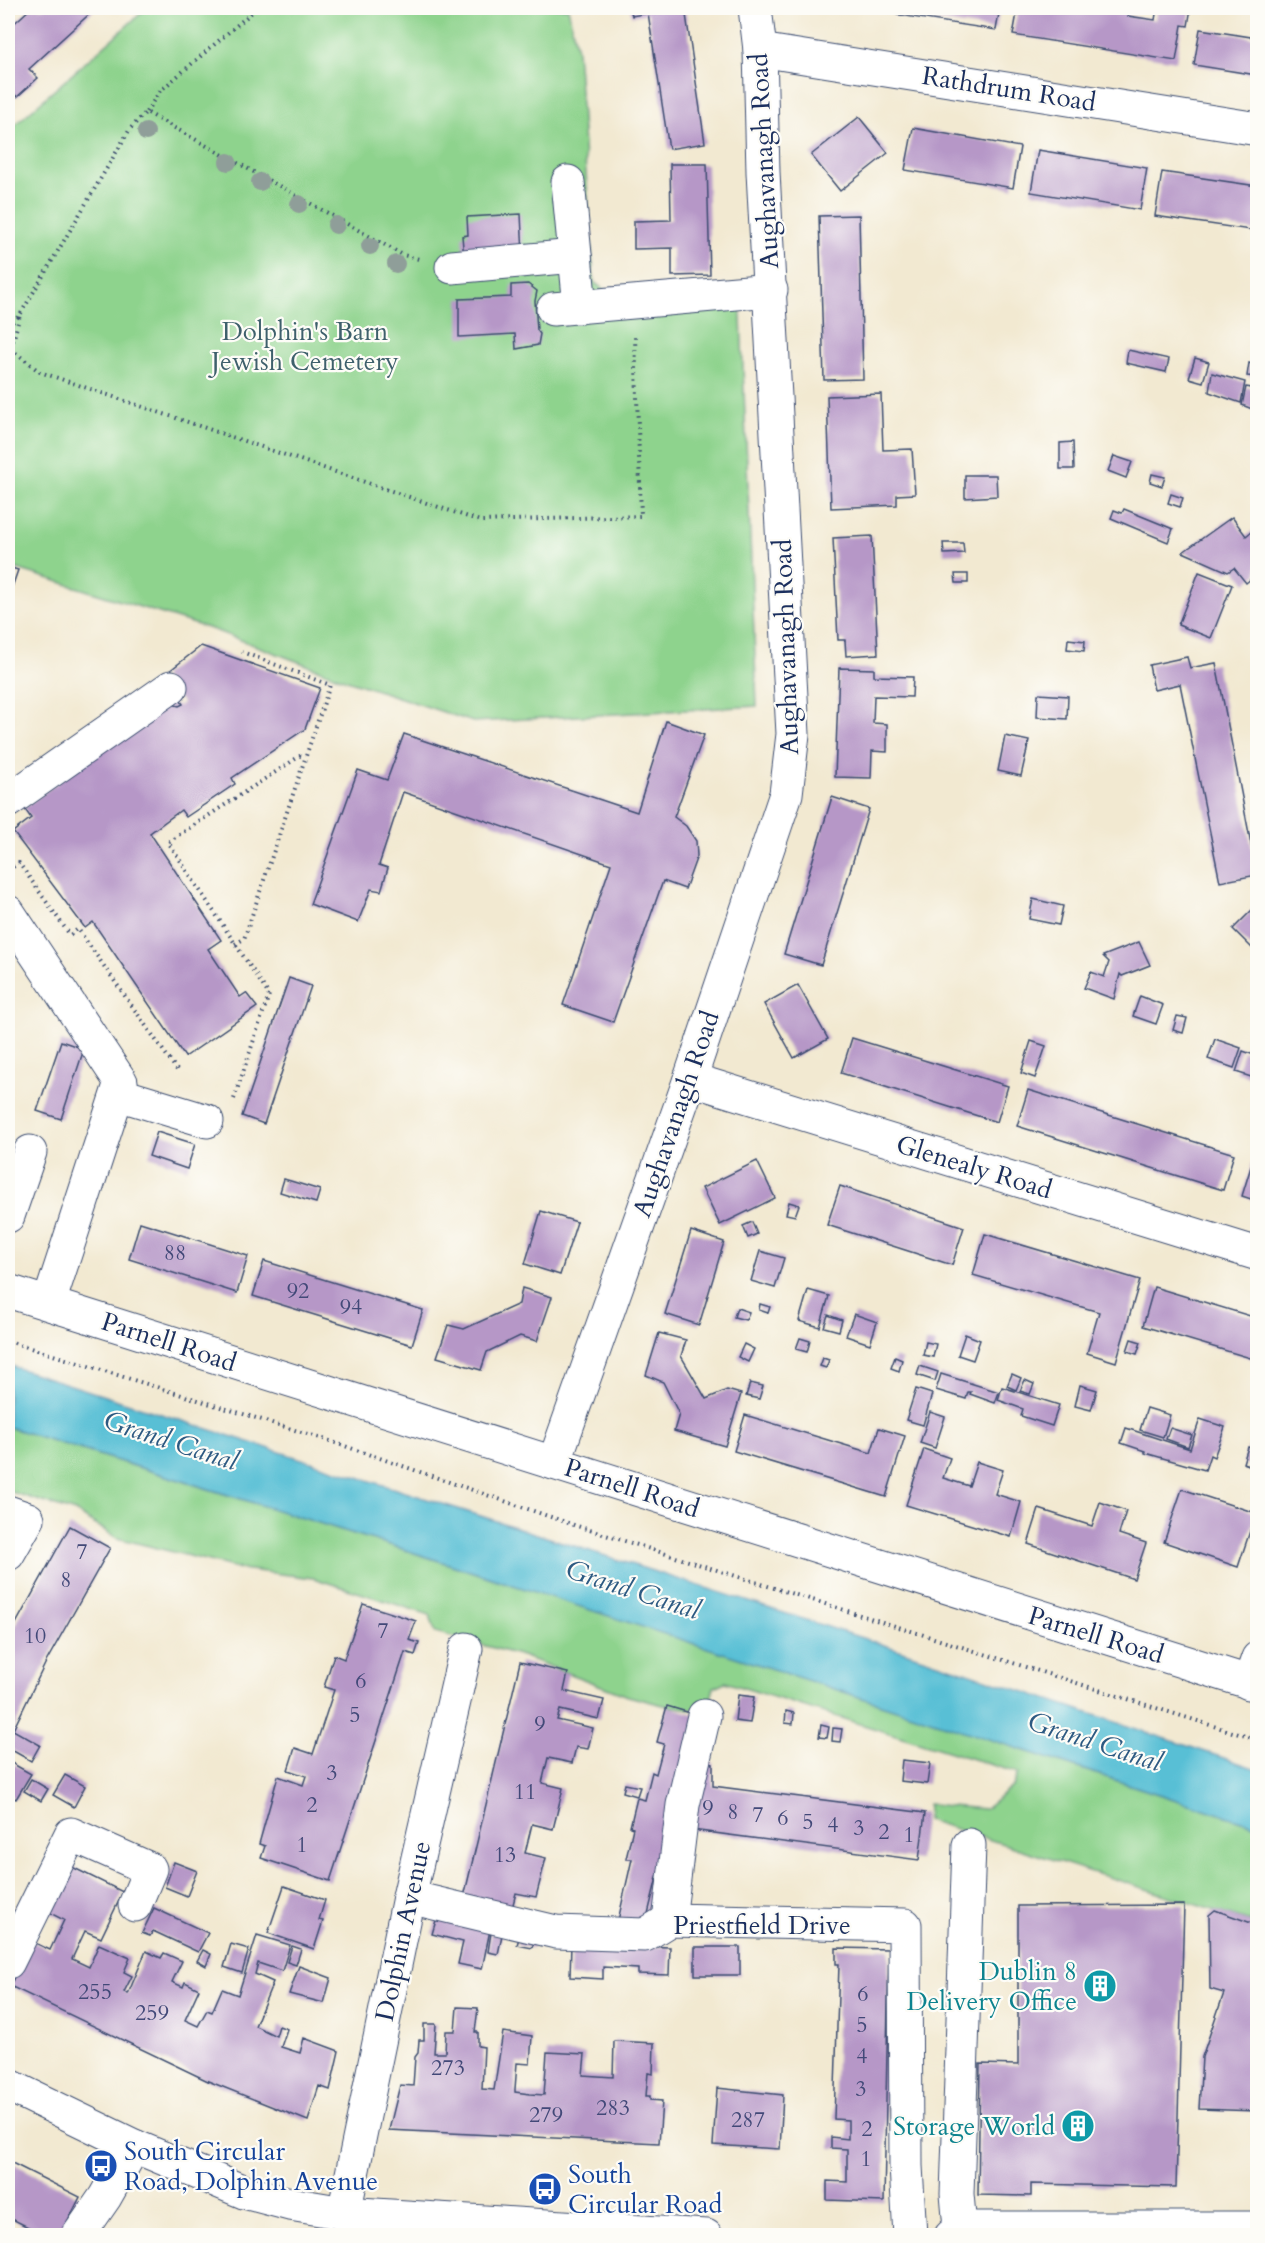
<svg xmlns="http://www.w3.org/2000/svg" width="1265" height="2243" font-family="Cardo,serif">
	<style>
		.green { fill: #8ed38d; stroke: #548176; stroke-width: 1.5 }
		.water { fill: #58bfd5; stroke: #3a779a; stroke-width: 1.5 }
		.building { fill: #b697c7 }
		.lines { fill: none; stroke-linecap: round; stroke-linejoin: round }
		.minor-casing { stroke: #3b4b6f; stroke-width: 35 }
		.major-casing { stroke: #3b4b6f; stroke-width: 35 }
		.path { stroke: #3b4b6f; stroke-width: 4; stroke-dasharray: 1.5 4.5; stroke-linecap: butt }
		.minor { stroke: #fff; stroke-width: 33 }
		.major { stroke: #fff; stroke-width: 33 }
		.tree { fill: #8f9e99 }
		.labels { text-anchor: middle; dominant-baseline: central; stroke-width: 4.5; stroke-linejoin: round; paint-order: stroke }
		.number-label { font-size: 22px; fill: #424978 }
		.street-label { font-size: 26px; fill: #1b2f5e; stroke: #fdfcf7 }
		.park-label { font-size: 26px; fill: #3e606c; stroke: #fdfcf7 }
		.culture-label { font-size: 26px; fill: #0d838f; stroke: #fdfcf7; text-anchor: end }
		.transit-label { font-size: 26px; fill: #164399; stroke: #fdfcf7; text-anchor: start }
		.water-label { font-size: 27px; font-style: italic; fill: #2d5a82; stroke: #fdfcf7 }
	</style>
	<rect width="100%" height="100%" fill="#fdfcf7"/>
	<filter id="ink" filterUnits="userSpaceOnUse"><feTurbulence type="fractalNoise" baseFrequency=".0167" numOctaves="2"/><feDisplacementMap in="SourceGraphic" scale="12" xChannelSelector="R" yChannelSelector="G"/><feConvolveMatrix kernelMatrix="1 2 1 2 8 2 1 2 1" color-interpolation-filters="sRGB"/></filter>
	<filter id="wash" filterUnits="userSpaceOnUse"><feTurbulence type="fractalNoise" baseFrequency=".008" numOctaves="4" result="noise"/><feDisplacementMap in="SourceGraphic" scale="24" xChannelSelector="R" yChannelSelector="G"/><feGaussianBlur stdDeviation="1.35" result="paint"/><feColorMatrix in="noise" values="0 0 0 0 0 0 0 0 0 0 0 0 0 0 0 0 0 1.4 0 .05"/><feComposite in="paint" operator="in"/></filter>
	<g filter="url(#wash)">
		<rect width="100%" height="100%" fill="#f2e9d1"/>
		<g class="green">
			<polygon points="147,8 568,8 577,50 594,282 606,291 740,294 757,706 473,722 344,679 214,630 8,566 8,131"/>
			<polygon points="8,1427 390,1545 1257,1826 1257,1924 927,1820 928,1804 985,1809 1013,1786 1018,1773 725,1682 714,1687 708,1711 667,1706 628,1696 522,1656 435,1632 430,1615 313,1578 241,1569 117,1538 75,1512 8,1491"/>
		</g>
		<polygon class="water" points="8,1365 881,1644 1257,1769 1257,1826 390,1545 8,1427"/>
		<g id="blocks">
			<g class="building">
				<polygon points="31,8 96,8 29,69 38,78 17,97 8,86 8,29"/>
				<polygon points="630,8 685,8 705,143 669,149 648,13 632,16"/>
				<polygon points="887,8 1000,8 996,30 886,13"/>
				<polygon points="1018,8 1129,8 1128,16 1155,20 1157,8 1191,8 1188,26 1182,25 1176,61 1013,35"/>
				<polygon points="1200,29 1257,38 1257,75 1194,65"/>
				<polygon points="859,117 888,153 840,191 811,155"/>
				<polygon points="913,128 1020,147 1013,188 905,170"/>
				<polygon points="1038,150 1147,168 1140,210 1031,192"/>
				<polygon points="670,164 707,164 710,275 672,276 672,248 634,249 634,221 671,220"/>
				<polygon points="1162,172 1257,186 1257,231 1155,216"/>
				<polygon points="521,214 523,255 464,258 462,236 468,235 467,217"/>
				<polygon points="859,215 863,379 824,380 819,216"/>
				<polygon points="528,284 537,291 535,301 537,330 540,334 538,345 516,349 515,334 459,337 459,299 511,297 511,285"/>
				<polygon points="1128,350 1169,359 1166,372 1126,363"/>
				<polygon points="1195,358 1209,362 1203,382 1189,378"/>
				<polygon points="1249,363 1257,365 1257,377 1247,376"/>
				<polygon points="1212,373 1245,382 1241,403 1209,392"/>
				<polygon points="1246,387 1257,389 1257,411 1242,405"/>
				<polygon points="881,394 883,450 912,449 915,494 897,495 897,505 831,508 827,396"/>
				<polygon points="1073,442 1074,469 1060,469 1060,443"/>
				<polygon points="1114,456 1132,462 1126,478 1108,471"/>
				<polygon points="1152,474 1165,477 1162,486 1150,482"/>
				<polygon points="965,475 996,475 997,496 965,498"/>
				<polygon points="1171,494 1183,498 1180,507 1168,503"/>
				<polygon points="1124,509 1173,529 1168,542 1111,518 1114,510 1122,513"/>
				<polygon points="1232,517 1246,536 1257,527 1257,574 1246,583 1234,568 1228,572 1183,552"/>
				<polygon points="872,536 878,654 846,656 845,640 838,640 833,538"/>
				<polygon points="943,543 963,543 964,553 944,554"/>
				<polygon points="8,567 18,570 8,599"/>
				<polygon points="1199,572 1232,585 1211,638 1178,625"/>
				<polygon points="955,574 968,574 968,583 956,583"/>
				<polygon points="1068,639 1085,641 1084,651 1067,649"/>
				<polygon points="201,646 320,688 305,729 232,778 235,784 186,817 181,810 150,833 221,940 208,949 240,997 246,993 257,1007 185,1057 93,922 85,928 13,832 31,818 24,808 164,702 179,706 183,704 163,676"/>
				<polygon points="1187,657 1190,668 1216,663 1257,875 1220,882 1180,684 1154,690 1149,665"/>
				<polygon points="839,668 874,669 874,676 913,677 912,697 874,696 873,723 887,724 887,752 872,751 871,778 835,777"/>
				<polygon points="1038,694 1068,696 1067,719 1037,717"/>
				<polygon points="666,721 704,735 674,817 686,826 696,841 697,856 685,889 663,881 613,1022 563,1005 611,864 403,792 379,865 388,868 381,891 371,889 358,922 310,904 358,770 387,780 404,734 637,812"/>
				<polygon points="1005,736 1029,741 1021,776 998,771"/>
				<polygon points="832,797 869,809 821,965 784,954"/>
				<polygon points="1033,899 1063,906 1059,925 1029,919"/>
				<polygon points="1257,905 1257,953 1233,929"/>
				<polygon points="1139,942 1150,965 1122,976 1120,974 1114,999 1084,988 1091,972 1104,977 1109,962 1103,956"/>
				<polygon points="289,978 311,986 264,1124 242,1116"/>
				<polygon points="798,985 828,1039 794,1058 764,1004"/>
				<polygon points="1140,996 1163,1005 1156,1024 1133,1016"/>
				<polygon points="1177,1016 1187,1018 1183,1033 1173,1030"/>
				<polygon points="852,1038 1008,1086 997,1122 841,1073"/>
				<polygon points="1215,1039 1241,1048 1234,1068 1208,1059"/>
				<polygon points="61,1041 84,1049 61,1119 37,1111"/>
				<polygon points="1031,1041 1046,1046 1035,1078 1021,1073"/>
				<polygon points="1243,1051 1257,1056 1257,1079 1236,1072"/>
				<polygon points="1028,1090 1234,1154 1223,1190 1017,1126"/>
				<polygon points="157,1132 195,1144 187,1169 149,1156"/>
				<polygon points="1253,1160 1257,1161 1257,1201 1242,1196"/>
				<polygon points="757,1161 775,1198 720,1225 702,1188"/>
				<polygon points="284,1179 320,1190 316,1203 280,1192"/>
				<polygon points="840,1186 964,1227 952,1265 827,1225"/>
				<polygon points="789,1202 799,1205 795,1216 786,1214"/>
				<polygon points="541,1211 577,1222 560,1275 525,1264"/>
				<polygon points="140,1222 248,1256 237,1293 129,1259"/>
				<polygon points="752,1222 757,1234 748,1238 743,1226"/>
				<polygon points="691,1231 724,1242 699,1325 665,1314"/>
				<polygon points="985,1234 1140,1280 1116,1362 1087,1353 1099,1312 973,1275"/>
				<polygon points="760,1251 784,1258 775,1288 751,1281"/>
				<polygon points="264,1261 423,1310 412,1345 253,1296"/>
				<polygon points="1154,1287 1257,1318 1257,1360 1143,1326"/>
				<polygon points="522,1288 552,1297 537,1341 520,1336 487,1352 481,1370 437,1357 448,1325 464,1329 519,1304"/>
				<polygon points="808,1290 829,1296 820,1327 799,1321"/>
				<polygon points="760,1304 770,1307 768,1313 759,1310"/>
				<polygon points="737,1308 749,1312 746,1320 734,1317"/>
				<polygon points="854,1314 877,1322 870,1344 846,1336"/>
				<polygon points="828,1315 842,1320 839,1331 824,1327"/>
				<polygon points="659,1333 686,1340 681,1356 706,1399 727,1390 741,1394 725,1446 674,1431 679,1414 663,1382 646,1375"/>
				<polygon points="965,1334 980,1340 973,1360 958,1355"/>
				<polygon points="800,1338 810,1341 807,1352 796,1349"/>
				<polygon points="1131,1339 1141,1342 1137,1354 1127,1351"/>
				<polygon points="926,1342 936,1344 933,1357 923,1355"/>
				<polygon points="744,1344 754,1349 748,1362 738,1357"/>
				<polygon points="895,1357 902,1360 899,1371 891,1368"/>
				<polygon points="823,1358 829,1360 826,1368 820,1366"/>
				<polygon points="920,1366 938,1372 935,1381 917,1375"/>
				<polygon points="941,1374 999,1392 995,1403 970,1394 971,1392 968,1392 966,1399 936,1390"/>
				<polygon points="1012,1374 1021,1378 1016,1390 1007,1386"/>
				<polygon points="1025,1380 1034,1384 1030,1394 1020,1391"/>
				<polygon points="750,1383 763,1386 759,1399 746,1396"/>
				<polygon points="1080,1385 1097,1390 1091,1410 1075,1406"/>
				<polygon points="1002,1387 1059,1405 1052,1426 1021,1416 1023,1409 998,1400"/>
				<polygon points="916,1389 932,1394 923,1425 906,1420"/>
				<polygon points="1147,1408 1170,1415 1163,1437 1140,1430"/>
				<polygon points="930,1412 945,1417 935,1448 920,1443"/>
				<polygon points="745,1415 871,1453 879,1428 905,1436 886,1497 734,1451"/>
				<polygon points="1200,1419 1225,1427 1214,1457 1210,1455 1205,1470 1145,1453 1145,1451 1121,1443 1126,1428 1190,1449"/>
				<polygon points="1170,1428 1192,1435 1188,1447 1166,1439"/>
				<polygon points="1248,1447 1257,1450 1257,1468 1243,1463"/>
				<polygon points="924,1449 950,1458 943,1478 969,1486 977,1462 1003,1470 995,1494 1021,1502 1011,1537 906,1505"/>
				<polygon points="1182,1489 1256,1513 1238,1567 1164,1542"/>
				<polygon points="1100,1502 1126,1511 1119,1534 1146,1543 1134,1579 1028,1544 1039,1509 1092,1526"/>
				<polygon points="70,1526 110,1548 46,1662 13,1730 40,1745 31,1761 8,1748 8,1638"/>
				<polygon points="363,1604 416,1621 409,1640 419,1643 415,1655 405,1652 330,1881 261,1858 265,1846 259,1844 278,1776 303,1785 306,1776 288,1770 295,1748 313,1754 334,1690 324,1687 334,1655 344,1659"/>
				<polygon points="520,1662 568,1673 564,1691 604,1700 599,1719 560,1710 557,1720 593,1728 588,1749 576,1747 572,1763 548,1758 542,1783 563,1788 557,1813 553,1829 532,1824 525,1853 546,1858 536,1897 516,1893 511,1912 463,1901"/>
				<polygon points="738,1695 754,1697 750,1723 735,1721"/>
				<polygon points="667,1706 697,1715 645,1926 617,1925 632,1859 626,1859 633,1828 630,1827 637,1798 645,1800 652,1772 656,1774 664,1744 657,1742"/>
				<polygon points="786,1711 794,1713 793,1724 785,1723"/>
				<polygon points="821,1725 829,1727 827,1738 819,1737"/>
				<polygon points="833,1728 842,1729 840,1742 832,1741"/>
				<polygon points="902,1760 930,1763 927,1784 900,1781"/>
				<polygon points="8,1761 31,1774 16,1799 8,1795"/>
				<polygon points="701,1761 713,1763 713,1786 925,1813 919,1860 692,1830"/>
				<polygon points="65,1775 85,1786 74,1807 53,1795"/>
				<polygon points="31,1779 48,1789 41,1801 24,1791"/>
				<polygon points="625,1784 640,1787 637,1796 623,1792"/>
				<polygon points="174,1862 197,1871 187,1896 165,1887"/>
				<polygon points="68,1865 123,1892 101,1938 85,1931 72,1959 89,1967 99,1944 130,1958 124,1972 132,1976 124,1992 128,1994 146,1951 161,1958 164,1953 182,1961 172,1982 183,1987 185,1982 199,1989 185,2020 198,2026 207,2010 212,2012 222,1989 238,1995 257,1935 290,1945 282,1971 258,1963 255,1974 273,1982 255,2026 276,2036 279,2026 287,2029 281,2047 300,2053 304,2038 339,2051 330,2090 319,2086 308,2121 208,2081 10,1986 31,1941 50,1950 64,1920 46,1911"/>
				<polygon points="284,1886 325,1900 319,1920 323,1921 314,1949 268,1933"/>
				<polygon points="1184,1905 1176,2187 1031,2184 1031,2196 978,2195 980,2064 1018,2065 1018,1906"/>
				<polygon points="154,1908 208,1933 198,1952 153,1931 150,1936 142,1933"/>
				<polygon points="1215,1910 1257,1925 1257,2111 1199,2109 1202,2057 1224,1993 1210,1989 1209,1915"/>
				<polygon points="437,1917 490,1930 482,1969 458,1964 463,1942 432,1934"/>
				<polygon points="491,1933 502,1935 498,1954 488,1952"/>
				<polygon points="519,1938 534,1942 532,1948 517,1945"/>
				<polygon points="231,1944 249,1949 242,1973 224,1967"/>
				<polygon points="571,1944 670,1947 669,1975 638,1974 638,1969 603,1967 603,1979 570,1977"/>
				<polygon points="292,1946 301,1949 296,1965 287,1962"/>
				<rect x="695" y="1947" width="45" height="28"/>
				<polygon points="836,1948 889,1949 884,2202 827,2200 827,2181 847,2182 847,2149 831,2148 831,2137 848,2139 848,2120 834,2119 839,1964 836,1964"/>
				<polygon points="203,1950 211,1954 206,1966 197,1961"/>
				<polygon points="299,1966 331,1978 324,2003 289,1994"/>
				<polygon points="457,2007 478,2008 475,2032 478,2032 478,2046 484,2047 482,2089 494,2090 503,2032 532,2036 530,2064 517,2063 515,2089 515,2092 530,2094 544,2095 547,2052 585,2054 583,2075 613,2077 614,2041 654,2043 653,2074 648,2073 646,2096 650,2096 650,2100 662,2101 659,2143 389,2130 400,2085 413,2086 415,2057 418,2053 419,2040 424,2040 424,2024 436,2024 434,2053 445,2053 446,2031 455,2031"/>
				<polygon points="717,2088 783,2095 780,2149 713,2145"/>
				<polygon points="8,2161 80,2197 61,2235 44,2235 8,2217"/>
			</g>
		</g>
	</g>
	<g filter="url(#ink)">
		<use href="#blocks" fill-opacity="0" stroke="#3b4b6f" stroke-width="1.5"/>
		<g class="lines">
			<defs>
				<g id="minor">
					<polyline points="760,50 1258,129"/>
					<polyline points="568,182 580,307"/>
					<polyline points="452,267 575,256"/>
					<polyline points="553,309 771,290"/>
					<polyline points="8,801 171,687"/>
					<polyline points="8,912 121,1082 49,1303"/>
					<polyline points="690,1079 1258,1254"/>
					<polyline points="118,1094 207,1121"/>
					<polyline points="8,1216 30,1152"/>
					<polyline points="554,1463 690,1079 786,794 793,734 763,172 760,50 755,8"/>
					<polyline points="8,1512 28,1519 8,1554"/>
					<polyline points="1249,1683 1258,1658"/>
					<polyline points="409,1897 556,1932 645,1935 669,1920 905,1925 906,2166 910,2236"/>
					<polyline points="669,1920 683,1805 704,1716"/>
					<polyline points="8,1962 71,1834 150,1869 135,1905"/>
					<polyline points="344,2213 409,1897 466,1649"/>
					<polyline points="960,2228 957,2194 969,1845"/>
					<polyline points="78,2236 105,2197 134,2146"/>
					<polyline points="951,2236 960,2228 1258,2228"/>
				</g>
				<g id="major">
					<polyline points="8,1291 1258,1685"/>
					<polyline points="8,2085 134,2146 244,2192 290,2204 344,2213 706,2236"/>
				</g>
			</defs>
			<use href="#minor" class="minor-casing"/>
			<use href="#major" class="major-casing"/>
			<g class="path">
				<polyline points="146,112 160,91 257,8"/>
				<polyline points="8,326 20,315 130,129 146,112 403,255 419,259"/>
				<polyline points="11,349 40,372 480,521 641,516 635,337"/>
				<polyline points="8,352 11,349 20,315"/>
				<polyline points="8,870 19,863 70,935 78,929 179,1073"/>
				<polyline points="235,944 244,939 330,685 242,652"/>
				<polyline points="234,1099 269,995 168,842 300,756 305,758"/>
				<polyline points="8,1341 330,1441 577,1526 1258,1740"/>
			</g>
			<use href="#minor" class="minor"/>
			<use href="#major" class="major"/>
		</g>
		<g class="tree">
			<circle cx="146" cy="132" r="9"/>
			<circle cx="228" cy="162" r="9"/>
			<circle cx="260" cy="182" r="9"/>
			<circle cx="299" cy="204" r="9"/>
			<circle cx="336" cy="225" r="9"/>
			<circle cx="370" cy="246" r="9"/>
			<circle cx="396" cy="264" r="9"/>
		</g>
	</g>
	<defs>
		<symbol id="building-disc" viewBox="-11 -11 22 22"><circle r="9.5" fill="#0f9aa8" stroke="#fdfcf7"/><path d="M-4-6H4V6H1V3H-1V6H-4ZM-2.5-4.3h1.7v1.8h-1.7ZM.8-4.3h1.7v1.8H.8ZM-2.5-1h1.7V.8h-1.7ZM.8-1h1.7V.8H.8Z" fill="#fff"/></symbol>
		<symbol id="bus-disc" viewBox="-11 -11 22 22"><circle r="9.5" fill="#1a4fb4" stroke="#fdfcf7"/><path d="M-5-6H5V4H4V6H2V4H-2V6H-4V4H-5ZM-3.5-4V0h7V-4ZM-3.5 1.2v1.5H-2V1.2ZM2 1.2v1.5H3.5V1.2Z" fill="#fff"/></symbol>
	</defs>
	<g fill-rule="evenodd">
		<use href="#building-disc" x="1081" y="1967" width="38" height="38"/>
		<use href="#building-disc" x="1059" y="2107" width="38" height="38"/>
		<use href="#bus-disc" x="82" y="2147" width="38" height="38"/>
		<use href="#bus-disc" x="526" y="2170" width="38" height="38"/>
	</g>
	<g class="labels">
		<g class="number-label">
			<text x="175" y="1253">88</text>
			<text x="298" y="1291">92</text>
			<text x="351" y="1307">94</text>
			<text x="82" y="1552">7</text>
			<text x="66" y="1580">8</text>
			<text x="383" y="1631">7</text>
			<text x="35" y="1636">10</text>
			<text x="361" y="1681">6</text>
			<text x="355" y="1715">5</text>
			<text x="540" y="1724">9</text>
			<text x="332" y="1773">3</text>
			<text x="525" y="1792">11</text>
			<text x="312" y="1805">2</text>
			<text x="708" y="1808">9</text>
			<text x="733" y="1812">8</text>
			<text x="758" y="1815">7</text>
			<text x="783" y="1818">6</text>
			<text x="808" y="1822">5</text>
			<text x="833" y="1825">4</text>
			<text x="859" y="1828">3</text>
			<text x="884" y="1832">2</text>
			<text x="909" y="1835">1</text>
			<text x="302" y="1845">1</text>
			<text x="505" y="1855">13</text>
			<text x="95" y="1992">255</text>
			<text x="863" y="1994">6</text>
			<text x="152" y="2013">259</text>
			<text x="862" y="2025">5</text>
			<text x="862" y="2056">4</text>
			<text x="448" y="2068">273</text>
			<text x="861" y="2089">3</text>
			<text x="613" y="2108">283</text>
			<text x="546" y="2115">279</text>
			<text x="748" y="2120">287</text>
			<text x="867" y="2129">2</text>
			<text x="866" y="2159">1</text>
		</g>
		<g class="street-label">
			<text transform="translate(1009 89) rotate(9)">Rathdrum Road</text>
			<text transform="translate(764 161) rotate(-93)">Aughavanagh Road</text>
			<text transform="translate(786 647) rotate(-92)">Aughavanagh Road</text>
			<text transform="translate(676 1114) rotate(-71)">Aughavanagh Road</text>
			<text transform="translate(974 1167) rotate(17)">Glenealy Road</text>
			<text transform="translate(169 1342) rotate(18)">Parnell Road</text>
			<text transform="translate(632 1488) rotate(18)">Parnell Road</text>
			<text transform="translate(1096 1635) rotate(17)">Parnell Road</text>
			<text x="762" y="1925">Priestfield Drive</text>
			<text transform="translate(403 1931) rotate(-78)">Dolphin Avenue</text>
		</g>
		<g class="park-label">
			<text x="305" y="331">Dolphin's Barn<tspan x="305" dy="30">Jewish Cemetery</tspan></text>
		</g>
		<g class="culture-label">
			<text x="1077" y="1971">Dublin 8<tspan x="1077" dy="30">Delivery Office</tspan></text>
			<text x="1055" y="2126">Storage World</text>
		</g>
		<g class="transit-label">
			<text x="124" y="2151">South Circular<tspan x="124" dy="30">Road, Dolphin Avenue</tspan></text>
			<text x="568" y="2174">South<tspan x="568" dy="30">Circular Road</tspan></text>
		</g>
		<g class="water-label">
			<text transform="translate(171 1441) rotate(18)">Grand Canal</text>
			<text transform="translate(633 1590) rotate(18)">Grand Canal</text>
			<text transform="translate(1095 1742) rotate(18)">Grand Canal</text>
		</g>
	</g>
	<rect width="1265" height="2243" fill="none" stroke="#fdfcf7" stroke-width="30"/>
</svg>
